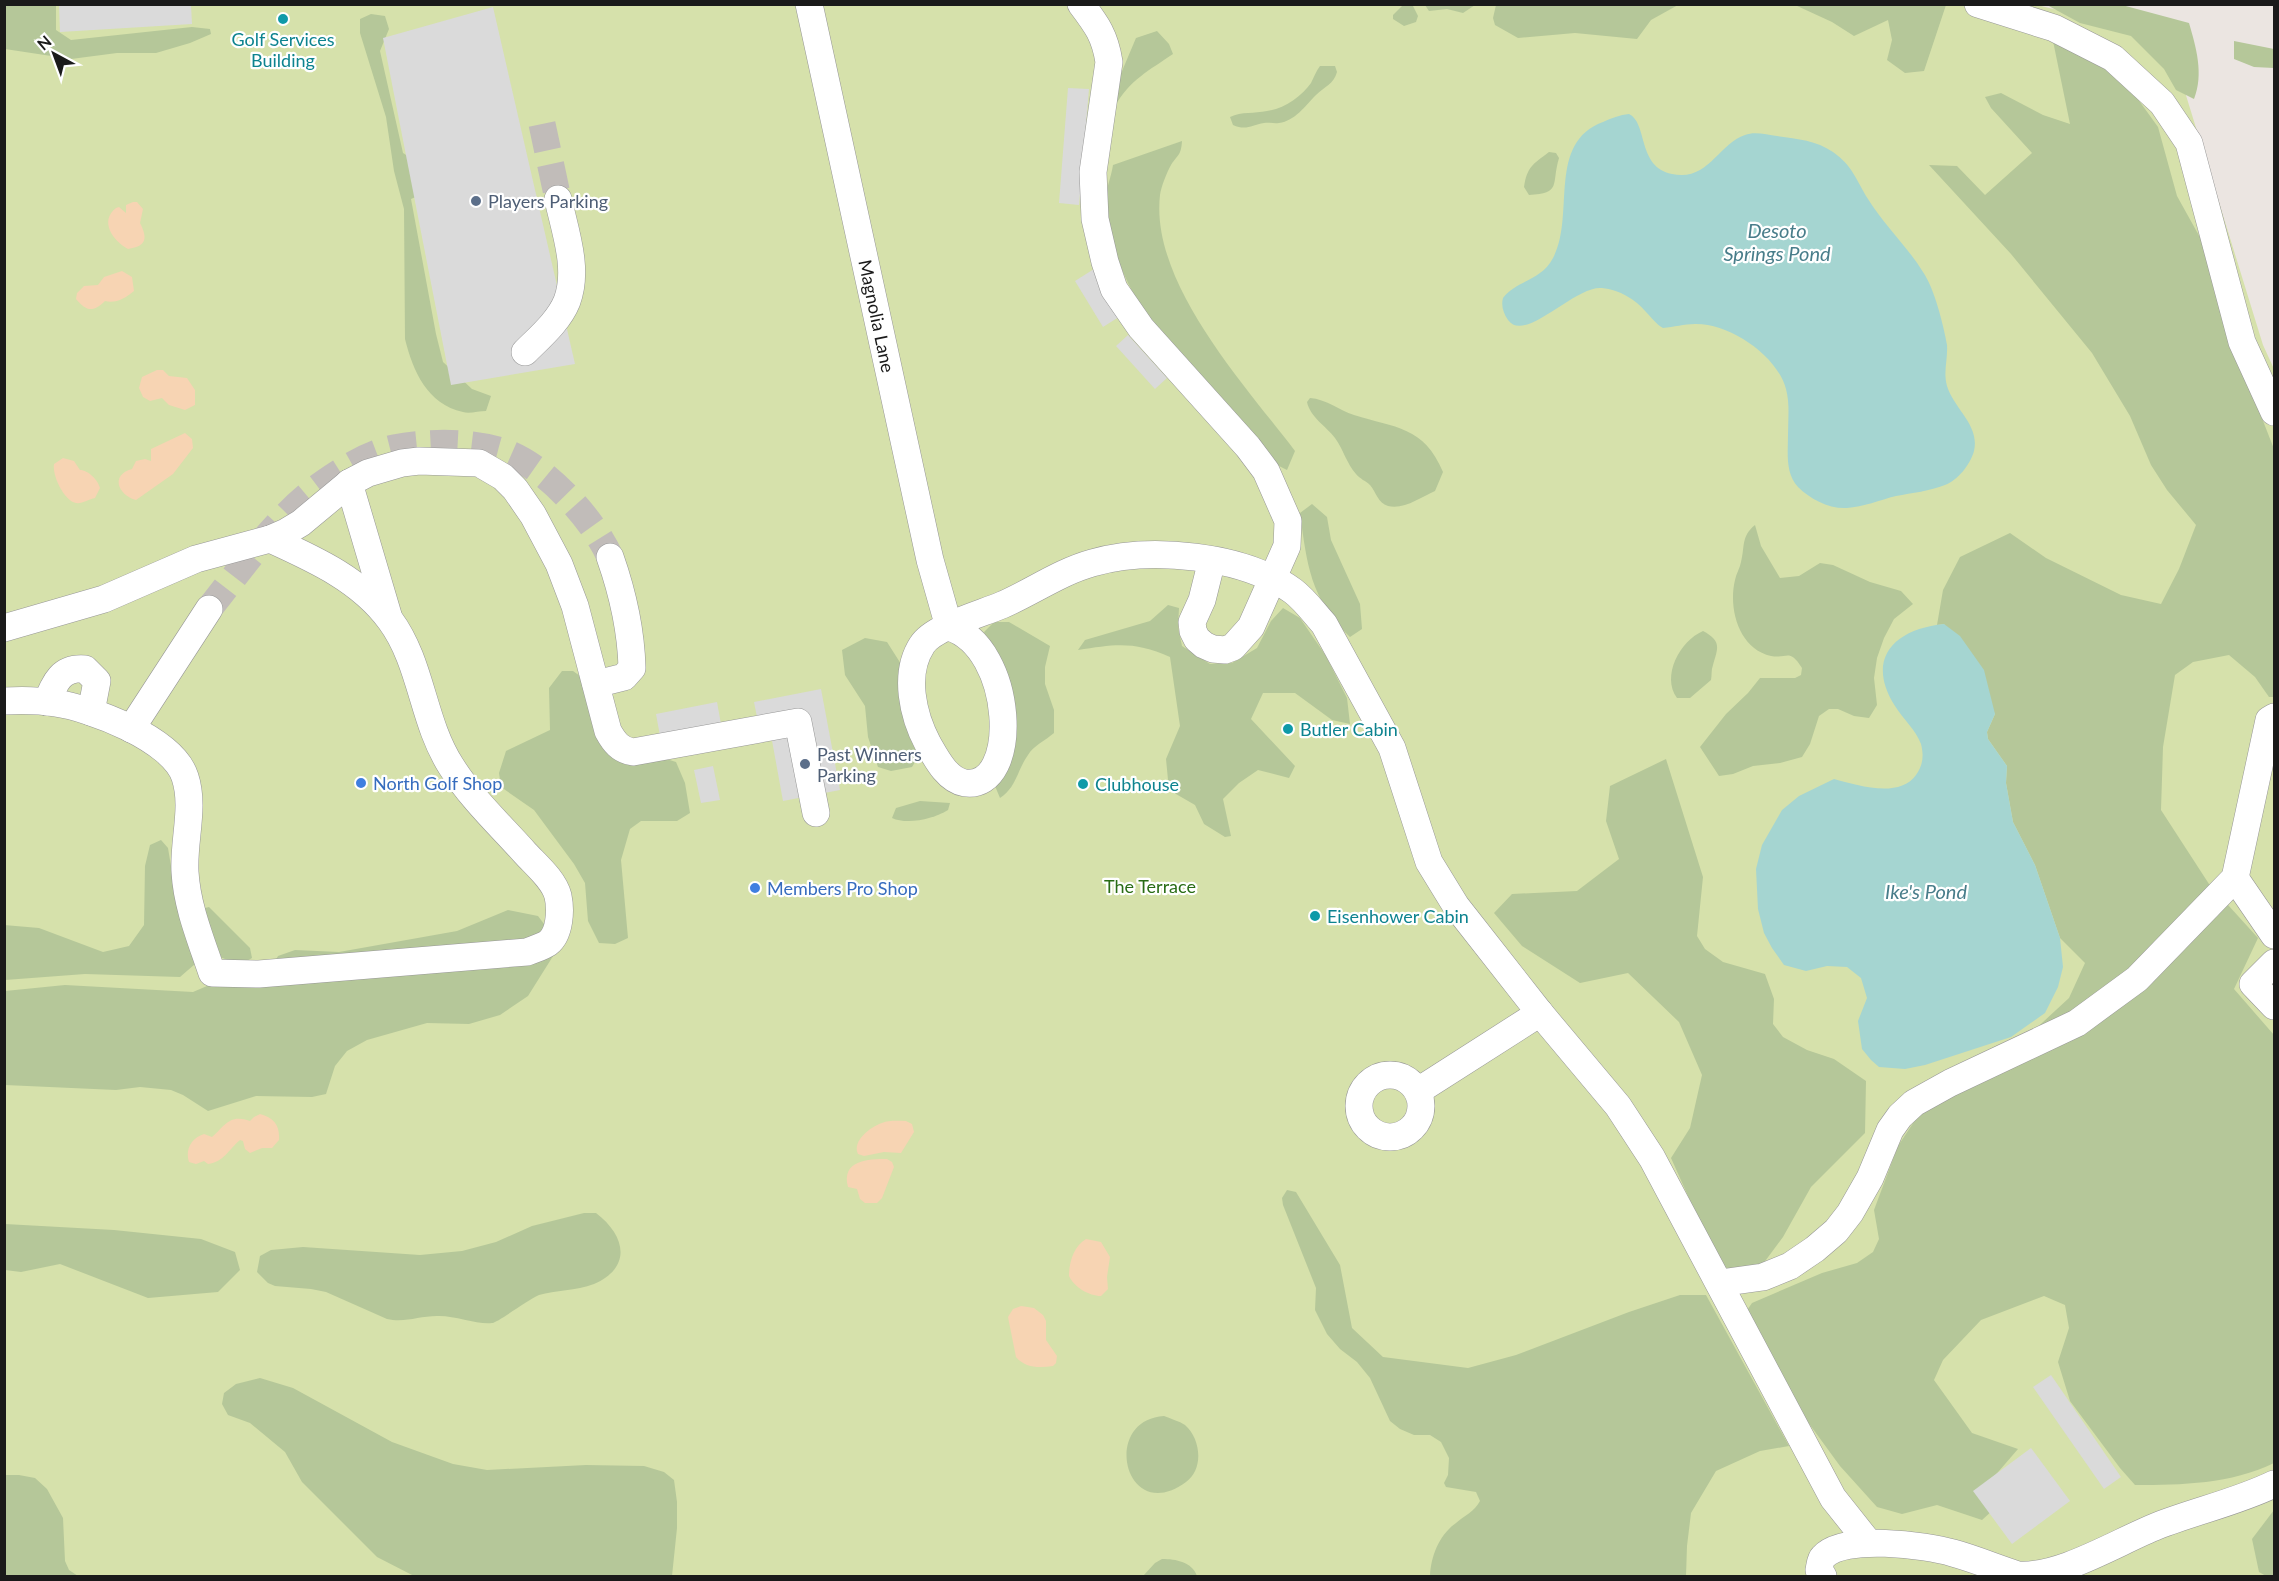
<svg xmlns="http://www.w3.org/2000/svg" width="2279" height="1581" font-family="Lato,sans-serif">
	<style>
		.grass { fill: #d6e1ab }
		.forest { fill: #b5c799 }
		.sand { fill: #f7d4b3 }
		.parking { fill: #dadada }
		.water { fill: #a5d5d1 }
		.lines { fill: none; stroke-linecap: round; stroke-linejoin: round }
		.minor-tunnel { stroke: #c1bcb9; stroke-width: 27; stroke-dasharray: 27 14; stroke-linecap: butt }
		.minor-casing { stroke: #979797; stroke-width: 28 }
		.minor { stroke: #fff; stroke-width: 27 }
		.culture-dot { fill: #0f9aa8; stroke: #fff; stroke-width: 2 }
		.service-dot { fill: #5c6f8a; stroke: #fff; stroke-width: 2 }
		.shop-dot { fill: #3f7fe0; stroke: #fff; stroke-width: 2 }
		.labels { text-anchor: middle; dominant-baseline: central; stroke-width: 4.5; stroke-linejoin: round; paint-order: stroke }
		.culture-label { font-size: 18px; fill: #0d838f; stroke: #fff; text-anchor: start }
		.service-label { font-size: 18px; fill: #4e5e75; stroke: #fff; text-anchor: start }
		.street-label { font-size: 18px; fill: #1a1a1a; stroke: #fff }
		.shop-label { font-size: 18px; fill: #366cbe; stroke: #fff; text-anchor: start }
		.park-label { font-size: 18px; fill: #296c15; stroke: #fff }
		.water-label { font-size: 20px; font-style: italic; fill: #487d8a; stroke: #fff }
	</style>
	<rect width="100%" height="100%" fill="#ebe5e1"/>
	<polygon class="grass" points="2033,4 2168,37 2263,345 2274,369 2274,1576 5,1576 5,5"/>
	<g class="forest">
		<polygon points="1412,4 1418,16 1416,22 1404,26 1393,19 1393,15 1403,5"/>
		<polygon points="4,5 56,5 56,30 71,40 192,27 210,29 211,34 190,43 156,53 117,53 71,59 5,49"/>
		<polygon points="1425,5 1475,5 1463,13 1447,9 1429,11"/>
		<polygon points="1496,5 1496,4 1678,5 1651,20 1637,39 1575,33 1518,38 1495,25 1493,18"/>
		<polygon points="1795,5 1946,5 1924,71 1905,73 1887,60 1892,40 1888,20 1854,36 1832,22"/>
		<path d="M2047 5H2122L2189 23C2196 47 2204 74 2194 99L2176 90 2164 69 2131 36 2080 23Z"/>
		<path d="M371 14 385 16 389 29 380 51 403 153 425 167 429 191 411 199 436 334 443 362 472 389 491 396 486 411C479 411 469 414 463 412 427 404 413 371 405 339L404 209 394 171 386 117 360 33V19Z"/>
		<path d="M1157 31 1169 44 1173 54C1148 71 1130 80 1115 106L1117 83 1136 38Z"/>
		<path d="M2053 41 2070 46 2127 84 2158 127 2177 196 2202 241 2231 339 2274 449V697H2269L2255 677 2229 655 2193 662 2175 675 2163 747 2161 810 2209 884 2258 938 2234 989 2274 1035V1463C2231 1484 2182 1485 2135 1485L2120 1468 2070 1401 2058 1362 2069 1328 2065 1305 2044 1296 1981 1320 1943 1360 1934 1380 1972 1433 2018 1449 1986 1486 1993 1510 1982 1520 1937 1505 1902 1514 1877 1507 1840 1466 1794 1403 1743 1316 1752 1303 1822 1273 1857 1263 1873 1252 1879 1239 1874 1210 1898 1146 1927 1102 2030 1034 2069 998 2085 963 2060 938 2035 865 2013 822 2006 783 2007 766 1988 739 1987 732 1995 714 1944 624 1937 625 1943 590 1960 557 2010 533 2046 558 2121 595 2161 604 2179 569 2196 525 2167 490 2151 465 2130 416 2092 353 2011 254 1929 165 1957 166 1985 195 2032 153 1991 108 1985 97 2001 93 2043 115 2070 124Z"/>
		<polygon points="2234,41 2274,49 2274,68 2254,67 2234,59"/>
		<path d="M1320 66H1335L1337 72C1334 84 1324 87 1316 95 1305 106 1295 121 1279 123 1274 124 1269 122 1264 123 1252 125 1246 131 1233 125L1230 117C1242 111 1254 114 1267 111 1284 109 1302 96 1311 83 1314 77 1316 71 1320 66Z"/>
		<path d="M1182 141C1181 156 1178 154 1171 165 1167 172 1161 187 1160 195 1150 283 1245 385 1295 451L1287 470 1273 463C1207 390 1119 313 1105 210 1103 196 1111 179 1113 165Z"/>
		<path d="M1549 152 1556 153 1559 158C1551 185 1562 193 1529 195L1524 187C1527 167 1533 164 1549 152Z"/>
		<path d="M1310 398C1326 399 1339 410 1354 415 1395 428 1424 426 1443 472L1435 491C1421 497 1404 510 1388 506 1378 503 1376 492 1370 485 1366 481 1360 479 1356 474 1347 464 1343 449 1335 438 1326 426 1310 417 1307 402Z"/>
		<path d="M1312 504 1327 517 1331 540 1360 604 1362 629 1350 637C1310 599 1307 564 1300 513Z"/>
		<path d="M1755 525 1761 546 1780 578 1799 576 1820 563 1833 565 1870 582 1901 591 1913 604 1894 619 1884 638 1877 658 1874 678 1877 705 1869 718 1854 716 1838 709H1829L1819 716 1810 744 1802 757 1780 763 1753 766 1733 774 1719 776 1700 747 1726 714 1748 693 1760 678H1795L1801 675 1802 668C1789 648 1788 659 1771 656 1739 649 1728 609 1735 580 1736 574 1740 568 1741 562 1745 547 1741 536 1755 525Z"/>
		<path d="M1168 605 1179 608 1178 627 1182 646 1210 664 1232 663 1257 648 1271 621 1283 608 1300 618 1326 656 1347 698 1350 724 1332 720 1295 693H1263L1251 719 1295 766 1289 778 1258 770 1239 783 1223 799 1231 836 1225 837 1204 824 1195 805 1169 790 1166 759 1180 726 1170 657C1135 641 1115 644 1078 650L1085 640 1150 621Z"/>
		<path d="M994 622H1009L1050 646 1045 667V684L1054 710V733C1046 740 1033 746 1028 755 1017 770 1017 787 1000 798L995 786 1007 760 990 649 984 632Z"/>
		<path d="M1703 631C1722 641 1718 648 1713 665 1711 670 1712 675 1711 680L1690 698H1677C1661 676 1680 641 1703 631Z"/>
		<polygon points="865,638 887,642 901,664 920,754 912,767 891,771 878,767 868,737 865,706 845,675 842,650"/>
		<polygon points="562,671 573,671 587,681 609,741 676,762 685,783 690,813 677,821 641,821 630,829 621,860 628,938 615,944 599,943 588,921 585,883 574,864 534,810 501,787 499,773 506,751 550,730 549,688"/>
		<polygon points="1666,759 1703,877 1697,936 1705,949 1723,962 1765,974 1774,999 1773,1024 1783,1037 1807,1050 1834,1059 1866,1081 1865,1133 1811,1187 1783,1237 1757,1272 1740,1273 1719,1265 1671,1158 1690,1128 1702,1075 1679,1022 1628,973 1580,983 1522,946 1494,913 1512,894 1577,891 1619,859 1606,821 1610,786"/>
		<path d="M920 801 950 803 948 810C934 819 907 825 892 818L896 808Z"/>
		<polygon points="161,840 168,848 176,896 195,964 180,977 85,974 5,980 4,925 39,928 103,952 129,946 144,925 145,866 150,845"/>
		<path d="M209 907 250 948 252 958C240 965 232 962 220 957L201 909Z"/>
		<polygon points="508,910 538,916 560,945 528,996 500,1015 469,1024 427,1023 367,1040 347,1051 335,1066 326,1094 312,1097 256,1096 208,1111 183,1095 171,1090 140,1087 116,1090 5,1085 5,991 65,985 193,992 214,983 272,967 278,956 295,950 339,952 457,931"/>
		<path d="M1287 1190 1296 1192 1340 1265 1352 1328 1383 1357 1468 1368 1516 1355 1629 1312 1680 1295H1706L1789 1446 1760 1451 1716 1471 1691 1513 1687 1546 1686 1576H1430C1431 1556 1439 1535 1456 1523 1465 1515 1474 1512 1480 1501L1476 1492 1446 1487 1444 1483 1448 1475 1449 1458 1441 1442 1430 1435H1414L1400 1429 1390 1421 1370 1378 1357 1362 1340 1349 1327 1334 1315 1310 1316 1288 1283 1205 1282 1198Z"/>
		<path d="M584 1213H596C625 1235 633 1267 594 1284 576 1291 555 1290 539 1295 529 1299 497 1323 492 1323 478 1325 454 1315 437 1316 419 1316 405 1323 387 1319L326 1292 311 1289 275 1286 268 1283 257 1272 260 1256 271 1250 303 1247 420 1255 462 1251 496 1242 532 1226Z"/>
		<polygon points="5,1224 114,1230 201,1239 235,1252 240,1270 218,1292 148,1298 60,1264 21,1272 5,1270"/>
		<polygon points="260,1378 293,1388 392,1442 453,1464 487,1470 586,1465 644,1466 664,1472 674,1480 677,1502 677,1528 672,1576 414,1576 377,1557 302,1482 285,1452 250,1423 228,1415 222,1404 224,1393 236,1384"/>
		<path d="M1164 1416C1171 1419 1179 1421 1185 1425 1201 1439 1204 1469 1186 1482 1125 1527 1100 1420 1164 1416Z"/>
		<polygon points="5,1475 19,1475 35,1478 47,1489 63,1518 65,1561 69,1570 78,1576 93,1576 5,1576"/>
		<polygon points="2274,1510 2274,1576 2266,1576 2259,1572 2252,1539"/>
		<path d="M1162 1559C1176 1559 1192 1562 1197 1576H1143L1155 1563Z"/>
	</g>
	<g class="sand">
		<path d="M133 202H137L143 209 140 223C147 237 148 246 128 249 113 241 99 221 116 208L119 207 126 213V205Z"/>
		<path d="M122 271 132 277 134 291C126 298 115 304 105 301 93 313 86 311 76 299L77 293 84 286 98 285 104 277Z"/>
		<polygon points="157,370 163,370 169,376 187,378 195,390 195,405 185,410 169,405 162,398 150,401 143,397 139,388 142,377"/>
		<path d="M185 433 192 439 193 448 173 474 136 500C118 495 110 475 132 469L136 461 145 459 151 461V449Z"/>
		<path d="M63 458 74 461 80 470C88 470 98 480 100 488L95 498C89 499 82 504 76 503 64 501 52 475 54 464Z"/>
		<path d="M260 1114C274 1118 280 1125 279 1140L272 1148H262L250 1153 245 1149 243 1141 240 1140C229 1149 224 1162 208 1164L204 1161 196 1164 189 1162C185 1150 191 1138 204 1134L212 1137C224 1127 229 1113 250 1121L254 1117Z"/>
		<path d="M906 1121 912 1124 914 1132 901 1153 884 1152 864 1156 858 1154C852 1141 870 1127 882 1123 889 1120 898 1121 906 1121Z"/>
		<path d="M887 1159 892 1162 894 1167 882 1198 877 1203H865L860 1199 857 1189 848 1187C841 1160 868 1159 887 1159Z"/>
		<path d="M1086 1239 1101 1242 1110 1257 1107 1277 1108 1289 1101 1296C1089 1296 1074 1287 1069 1276 1069 1262 1074 1246 1086 1239Z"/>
		<path d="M1021 1306 1034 1308 1043 1315 1046 1321V1340L1057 1356 1056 1363 1053 1366C1039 1368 1025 1368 1016 1357L1008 1317 1013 1309Z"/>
	</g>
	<g class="parking">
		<polygon points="59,5 191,5 192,24 60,32"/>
		<polygon points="493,7 575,364 451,385 383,38"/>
		<polygon points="1068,88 1089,89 1079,205 1059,203"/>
		<polygon points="1094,269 1122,315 1103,327 1075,281"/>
		<polygon points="1128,335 1167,378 1155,389 1116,346"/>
		<polygon points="821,689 840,790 783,801 771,735 761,737 754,702"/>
		<polygon points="717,702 721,724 660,736 656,714"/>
		<polygon points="713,766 720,800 701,803 694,770"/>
		<polygon points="2051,1375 2121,1477 2104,1489 2033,1387"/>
		<polygon points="2031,1448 2070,1501 2012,1544 1973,1491"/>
	</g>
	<g class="water">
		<path d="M1629 114C1648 123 1637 167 1672 174 1708 182 1718 144 1745 135 1755 131 1767 135 1777 136 1797 139 1816 140 1833 152 1853 166 1856 180 1868 199 1884 225 1907 246 1923 272 1935 290 1943 324 1947 345 1948 359 1943 372 1947 386 1954 409 1980 425 1974 451 1970 465 1958 480 1945 485 1930 491 1912 493 1896 496 1880 500 1863 507 1847 508 1829 509 1810 499 1798 487 1785 473 1788 452 1788 435 1788 420 1790 404 1786 389 1777 355 1729 323 1695 324 1684 324 1674 327 1663 328 1656 324 1652 318 1646 312 1635 299 1620 290 1602 288 1575 285 1525 344 1508 320 1503 313 1501 305 1503 298 1517 280 1541 281 1553 258 1576 216 1546 143 1603 122 1611 118 1620 115 1629 114Z"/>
		<path d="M1944 624 1960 636 1984 670 1995 714 1987 732 1988 739 2007 766 2006 783 2013 822 2035 865 2060 938 2063 967 2058 987 2045 1013 2011 1037 1925 1065 1905 1069 1879 1067 1871 1060 1862 1049 1858 1021 1867 998 1861 978 1847 967 1827 966 1806 971 1784 965 1772 948 1764 933 1758 909 1756 869 1762 845 1782 810 1799 796 1834 779C1857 785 1899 799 1916 775 1923 765 1924 756 1921 744 1916 730 1903 719 1895 706 1865 659 1894 629 1944 624Z"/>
	</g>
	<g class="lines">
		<g class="minor-tunnel">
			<polyline points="542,124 558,199"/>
			<path d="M209 609C244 565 278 515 325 482 345 468 370 453 394 448 426 442 466 441 498 450 541 461 593 518 610 557"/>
		</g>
		<defs>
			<g id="minor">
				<polyline points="809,4 930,560 949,627"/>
				<path d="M1081 4C1097 25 1105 36 1109 62L1093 172 1095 219 1105 262 1114 289 1141 328 1248 447 1266 471 1288 521 1287 546 1251 627 1233 647 1225 650 1213 649 1204 645 1197 639 1193 631 1192 622 1202 600 1212 560"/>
				<polyline points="1978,4 2054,28 2113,58 2162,103 2189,143 2242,342 2274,412"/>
				<path d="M525 352C540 337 559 321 567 301 579 269 565 231 558 199"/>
				<polyline points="349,483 388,615"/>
				<path d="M949 627C1015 647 1021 791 965 783 947 780 936 758 928 744 913 716 903 674 922 645 933 627 981 614 1002 605 1032 592 1060 572 1092 563 1150 546 1243 555 1293 591 1305 600 1314 613 1324 624L1392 748 1429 862 1456 906 1540 1013 1618 1106 1652 1158 1833 1498 1868 1542"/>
				<path d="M4 628 104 599 196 559 270 539 286 532 301 523 349 483 368 473 402 463 419 461 479 463 503 477 515 489 533 515 559 564 575 606 608 731C614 742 620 750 633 752L798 722 816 813"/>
				<path d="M596 684 624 677 632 668C631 629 623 594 610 557"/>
				<path d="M4 701C21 700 38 700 55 703 91 708 173 739 185 777 195 807 183 841 185 872 187 907 201 940 212 973L259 974 527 952C534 949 542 947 548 943 560 934 561 910 558 896 554 880 536 865 525 853 500 825 471 798 451 766 422 721 422 663 390 620 361 580 314 559 270 539"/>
				<path d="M47 702C55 682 61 667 85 669L97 681 91 712"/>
				<polyline points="131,729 209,609"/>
				<polyline points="2235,878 2274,935"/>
				<polyline points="2274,963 2253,984 2274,1006"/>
				<circle cx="1390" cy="1106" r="31"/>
				<polyline points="1418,1091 1540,1013"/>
				<polyline points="1720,1283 1763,1277 1790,1266 1815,1249 1836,1231 1850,1213 1870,1178 1890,1130 1900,1116 1914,1103 1950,1083 2077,1023 2137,979 2235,878 2269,720 2274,717"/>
				<path d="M1823 1576 1819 1570C1820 1566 1820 1560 1823 1557 1843 1534 1926 1545 1953 1553 1975 1559 1996 1568 2018 1575 2060 1578 2117 1542 2157 1526 2195 1511 2237 1502 2274 1484"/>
			</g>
		</defs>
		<use href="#minor" class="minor-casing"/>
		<use href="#minor" class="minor"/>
	</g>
	<g class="culture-dot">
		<circle cx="283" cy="19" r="6"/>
		<circle cx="1288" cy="729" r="6"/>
		<circle cx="1083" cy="784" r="6"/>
		<circle cx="1315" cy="916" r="6"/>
	</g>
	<g class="service-dot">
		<circle cx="476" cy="201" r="6"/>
		<circle cx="805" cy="764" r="6"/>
	</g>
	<g class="shop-dot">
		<circle cx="361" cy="783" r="6"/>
		<circle cx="755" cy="888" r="6"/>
	</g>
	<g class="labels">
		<g class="culture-label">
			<text x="283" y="39" text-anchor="middle">Golf Services<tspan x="283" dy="21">Building</tspan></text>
			<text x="1300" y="729">Butler Cabin</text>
			<text x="1095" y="784">Clubhouse</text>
			<text x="1327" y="916">Eisenhower Cabin</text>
		</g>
		<g class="service-label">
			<text x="488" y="201">Players Parking</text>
			<text x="817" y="754">Past Winners<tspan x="817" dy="21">Parking</tspan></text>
		</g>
		<g class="street-label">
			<text transform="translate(877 316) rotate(78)">Magnolia Lane</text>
		</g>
		<g class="shop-label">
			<text x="373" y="783">North Golf Shop</text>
			<text x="767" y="888">Members Pro Shop</text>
		</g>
		<g class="park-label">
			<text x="1150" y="886">The Terrace</text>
		</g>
		<g class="water-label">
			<text x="1777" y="230">Desoto<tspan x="1777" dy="23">Springs Pond</tspan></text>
			<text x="1926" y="891">Ike's Pond</text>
		</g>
	</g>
	<rect width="2279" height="1581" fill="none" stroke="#1a1a1a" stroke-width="12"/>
	<g transform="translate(54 54) rotate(319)" stroke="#ffffff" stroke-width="4.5" paint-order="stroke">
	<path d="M0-4.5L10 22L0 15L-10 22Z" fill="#1a1a1a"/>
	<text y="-9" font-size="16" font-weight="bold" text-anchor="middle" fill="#1a1a1a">N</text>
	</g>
</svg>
